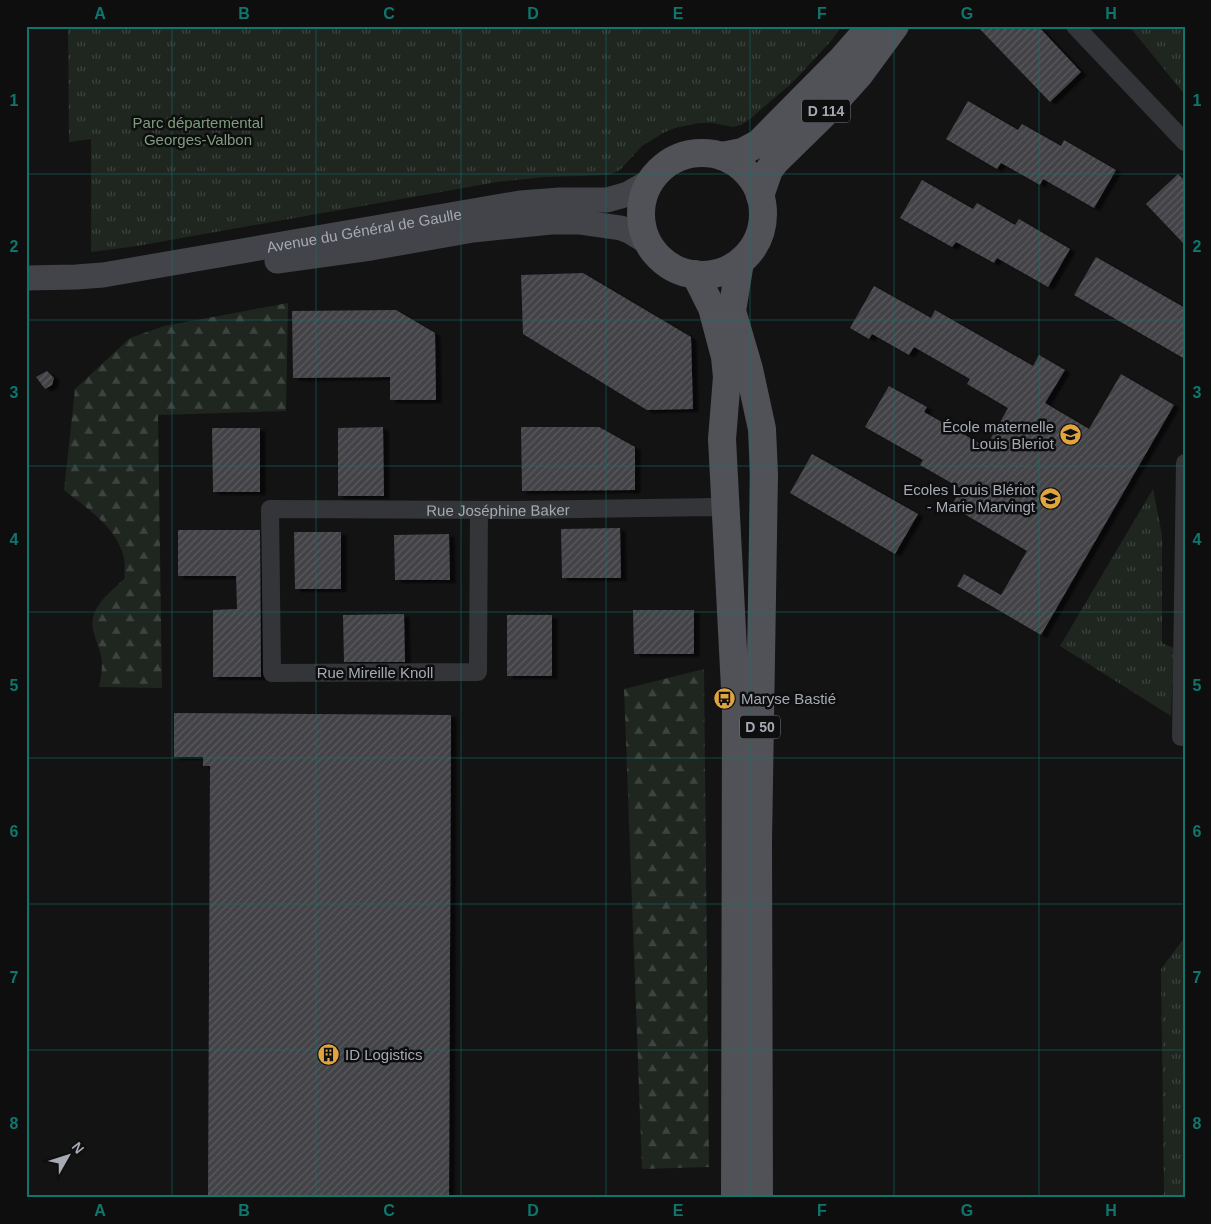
<svg xmlns="http://www.w3.org/2000/svg" width="1211" height="1224" font-family="Helvetica,sans-serif">
	<style>
		.forest { fill: url(#forest-firs) }
		.park { fill: url(#park-tufts) }
		.building { fill: url(#building-hatch); filter: url(#shadow) }
		.lines { fill: none; stroke-linecap: round; stroke-linejoin: round }
		.street { stroke: #343539; stroke-width: 18 }
		.secondary { stroke: #424449; stroke-width: 25 }
		.primary { stroke: #505257; stroke-width: 28 }
		.grid { fill: none; stroke: #0f766e; stroke-width: 1; stroke-opacity: 0.55 }
		.labels { text-anchor: middle; dominant-baseline: central; stroke-width: 5; stroke-linejoin: round; paint-order: stroke }
		.shield { fill: #0e0e0f; stroke: #787b82; stroke-width: 1 }
		.shield-label { font-size: 14px; font-weight: bold; fill: #a5aab3 }
		.park-label { font-size: 15px; fill: #7e9d7e; stroke: #0e0e0f }
		.street-label { font-size: 15px; fill: #a5aab3; stroke: #0e0e0f }
		.poi-label { font-size: 15px; fill: #a5aab3; stroke: #0e0e0f; text-anchor: end }
		.neatline { fill: none; stroke: #0f766e; stroke-width: 2 }
		.grid-label { font-size: 16px; text-anchor: middle; font-weight: bold; fill: #0f766e }
	</style>
	<defs>
		<pattern id="forest-firs" width="22" height="20" patternUnits="userSpaceOnUse" patternTransform="scale(1.25)"><rect width="22" height="20" fill="#1f2620"/><path d="M5 1l3.5 6h-7zM16 11l3.5 6h-7z" fill="#3d433e"/></pattern>
		<pattern id="park-tufts" width="24" height="20" patternUnits="userSpaceOnUse" patternTransform="scale(1.25)"><rect width="24" height="20" fill="#1f2620"/><path d="M3 7l-1-3M5 7V3M7 7l1-3M15 17l-1-3M17 17v-4M19 17l1-3" fill="none" stroke="#3d433e"/></pattern>
		<pattern id="building-hatch" width="6" height="6" patternUnits="userSpaceOnUse" patternTransform="scale(1.25)"><rect width="6" height="6" fill="#424347"/><path d="M-1 1l2-2M0 6l6-6M5 7l2-2" fill="none" stroke="#5a5b5f"/></pattern>
		<filter id="shadow"><feDropShadow dx="5.5" dy="3" stdDeviation="1" flood-color="#0009"/></filter>
	</defs>
	<rect width="100%" height="100%" fill="#131314"/>
	<g class="forest">
		<path d="M288 303 286 411 158 415 162 688 99 687C101 676 104 664 100 652 97 640 89 628 94 614 99 600 115 588 125 578 124 572 125 564 124 558 117 527 87 509 64 490L75 389 130 338 164 326Z"/>
		<polygon points="704,669 709,1167 642,1169 624,689"/>
	</g>
	<g class="park">
		<polygon points="68,26 842,26 831,41 793,82 749,120 741,125 733,127 713,123 699,123 675,128 663,133 642,146 620,170 609,175 545,177 497,182 137,246 91,252 91,139 69,142"/>
		<polygon points="1129,26 1185,26 1185,95"/>
		<polygon points="1153,489 1162,535 1162,643 1174,648 1171,716 1060,646"/>
		<polygon points="1185,937 1185,1198 1164,1198 1161,969"/>
	</g>
	<g class="building">
		<polygon points="977,26 1038,26 1081,72 1050,102"/>
		<polygon points="968,101 1018,130 1022,124 1061,146 1064,140 1116,170 1094,208 1043,179 1040,185 1001,163 997,169 946,139"/>
		<polygon points="1178,174 1185,181 1185,245 1146,204"/>
		<polygon points="922,180 973,209 977,203 1015,225 1019,219 1070,249 1048,287 997,258 994,263 956,242 952,247 900,218"/>
		<polygon points="1096,257 1185,308 1185,359 1074,295"/>
		<polygon points="583,273 691,337 693,409 647,410 523,334 521,275"/>
		<polygon points="874,286 931,318 935,310 1033,366 1039,355 1065,370 1045,403 1089,429 1121,374 1174,405 1041,635 957,586 964,574 1001,595 1027,551 951,506 962,489 920,465 923,460 865,427 889,386 927,407 924,412 986,447 1008,408 967,384 970,379 914,347 909,355 872,334 869,339 850,328"/>
		<polygon points="396,310 435,333 436,400 390,400 390,377 293,378 292,311"/>
		<polygon points="47,371 54,378 52,385 45,389 36,377"/>
		<polygon points="383,427 384,496 338,496 338,428"/>
		<polygon points="521,427 599,427 635,447 635,490 522,491"/>
		<polygon points="212,428 260,428 260,492 213,492"/>
		<polygon points="812,454 918,514 895,554 790,493"/>
		<polygon points="620,528 621,578 562,578 561,529"/>
		<polygon points="178,530 260,530 261,677 213,677 213,610 237,609 236,576 178,576"/>
		<polygon points="294,532 341,532 341,589 295,589"/>
		<polygon points="449,534 450,580 395,580 394,535"/>
		<polygon points="633,610 694,610 694,654 634,654"/>
		<polygon points="404,614 405,662 344,662 343,615"/>
		<rect x="507" y="615" width="45" height="61"/>
		<polygon points="174,713 451,715 449,1198 208,1198 210,766 203,766 203,757 174,757"/>
	</g>
	<g class="lines">
		<g class="street">
			<polyline points="1075,26 1185,142"/>
			<path id="s1" d="M479 510 478 672 272 673 270 509 514 510 714 507 726 508"/>
			<polyline points="1181,737 1185,463"/>
		</g>
		<g class="secondary">
			<polyline points="277,261 371,248 473,230 551,222 579,222 621,228 631,232 649,243"/>
			<path id="s2" d="M26 278 76 277 103 275 520 203 560 200H607L628 194 651 181"/>
		</g>
		<g class="primary">
			<circle cx="702" cy="214" r="61"/>
			<polyline points="722,156 742,152 759,143 843,58 871,26"/>
			<polyline points="760,196 769,170 775,162 824,114 859,75 895,26"/>
			<polyline points="740,262 732,311 749,369 762,429 764,474 758,842 759,1198"/>
			<polyline points="695,274 712,308 725,357 727,377 722,439 736,707 735,1198"/>
		</g>
	</g>
	<path class="grid" d="M172 26V1198M316 26V1198M461 26V1198M606 26V1198M750 26V1198M894 26V1198M1039 26V1198M26 174H1185M26 320H1185M26 466H1185M26 612H1185M26 758H1185M26 904H1185M26 1050H1185"/>
	<defs>
		<symbol id="school-disc" viewBox="-11 -11 22 22"><circle r="9.5" fill="#e2a43c" stroke="#0e0e0f"/><path d="M0-5L7-2L0 1L-7-2ZM-4 1L0 2.5L4 1V4Q0 6-4 4Z" fill="#111"/></symbol>
		<symbol id="bus-disc" viewBox="-11 -11 22 22"><circle r="9.5" fill="#e2a43c" stroke="#0e0e0f"/><path d="M-5-6H5V4H4V6H2V4H-2V6H-4V4H-5ZM-3.5-4V0h7V-4ZM-3.5 1.2v1.5H-2V1.2ZM2 1.2v1.5H3.5V1.2Z" fill="#111"/></symbol>
		<symbol id="building-disc" viewBox="-11 -11 22 22"><circle r="9.5" fill="#e2a43c" stroke="#0e0e0f"/><path d="M-4-6H4V6H1V3H-1V6H-4ZM-2.5-4.3h1.7v1.8h-1.7ZM.8-4.3h1.7v1.8H.8ZM-2.5-1h1.7V.8h-1.7ZM.8-1h1.7V.8H.8Z" fill="#111"/></symbol>
	</defs>
	<g fill-rule="evenodd">
		<use href="#school-disc" x="1058" y="422" width="25" height="25"/>
		<use href="#school-disc" x="1038" y="486" width="25" height="25"/>
		<use href="#bus-disc" x="712" y="686" width="25" height="25"/>
		<use href="#building-disc" x="316" y="1042" width="25" height="25"/>
	</g>
	<g class="labels">
		<g class="shield">
			<rect x="802" y="99.5" width="48" height="23" rx="4"/>
			<rect x="740" y="715.5" width="40" height="23" rx="4"/>
		</g>
		<g class="shield-label">
			<text x="826" y="111">D 114</text>
			<text x="760" y="727">D 50</text>
		</g>
		<g class="park-label">
			<text x="198" y="122">Parc départemental<tspan x="198" dy="17">Georges-Valbon</tspan></text>
		</g>
		<g class="street-label">
			<text stroke="none"><textPath href="#s2" startOffset="342">Avenue du Général de Gaulle</textPath></text>
			<text stroke="none"><textPath href="#s1" startOffset="760">Rue Joséphine Baker</textPath></text>
			<text x="375" y="672">Rue Mireille Knoll</text>
		</g>
		<g class="poi-label">
			<text x="1054" y="426">École maternelle<tspan x="1054" dy="17">Louis Bleriot</tspan></text>
			<text x="1035" y="489">Ecoles Louis Blériot<tspan x="1035" dy="17">- Marie Marvingt</tspan></text>
			<text x="741" y="698" text-anchor="start">Maryse Bastié</text>
			<text x="345" y="1054" text-anchor="start">ID Logistics</text>
		</g>
	</g>
	<rect width="1211" height="1224" fill="none" stroke="#0e0e0f" stroke-width="55"/>
	<g transform="translate(68 1156) rotate(51)" stroke="#0e0e0f" stroke-width="4" paint-order="stroke">
	<path d="M0-4L9 19L0 12L-9 19Z" fill="#a5aab3"/>
	<text y="-8" font-size="14" font-weight="bold" text-anchor="middle" fill="#a5aab3">N</text>
	</g>
	<rect x="28" y="28" width="1156" height="1168" class="neatline"/>
	<g class="grid-label">
		<text x="100" y="19">A</text>
		<text x="244" y="19">B</text>
		<text x="389" y="19">C</text>
		<text x="533" y="19">D</text>
		<text x="678" y="19">E</text>
		<text x="822" y="19">F</text>
		<text x="967" y="19">G</text>
		<text x="1111" y="19">H</text>
		<text x="14" y="106">1</text>
		<text x="1197" y="106">1</text>
		<text x="14" y="252">2</text>
		<text x="1197" y="252">2</text>
		<text x="14" y="398">3</text>
		<text x="1197" y="398">3</text>
		<text x="14" y="545">4</text>
		<text x="1197" y="545">4</text>
		<text x="14" y="691">5</text>
		<text x="1197" y="691">5</text>
		<text x="14" y="837">6</text>
		<text x="1197" y="837">6</text>
		<text x="14" y="983">7</text>
		<text x="1197" y="983">7</text>
		<text x="14" y="1129">8</text>
		<text x="1197" y="1129">8</text>
		<text x="100" y="1216">A</text>
		<text x="244" y="1216">B</text>
		<text x="389" y="1216">C</text>
		<text x="533" y="1216">D</text>
		<text x="678" y="1216">E</text>
		<text x="822" y="1216">F</text>
		<text x="967" y="1216">G</text>
		<text x="1111" y="1216">H</text>
	</g>
</svg>
